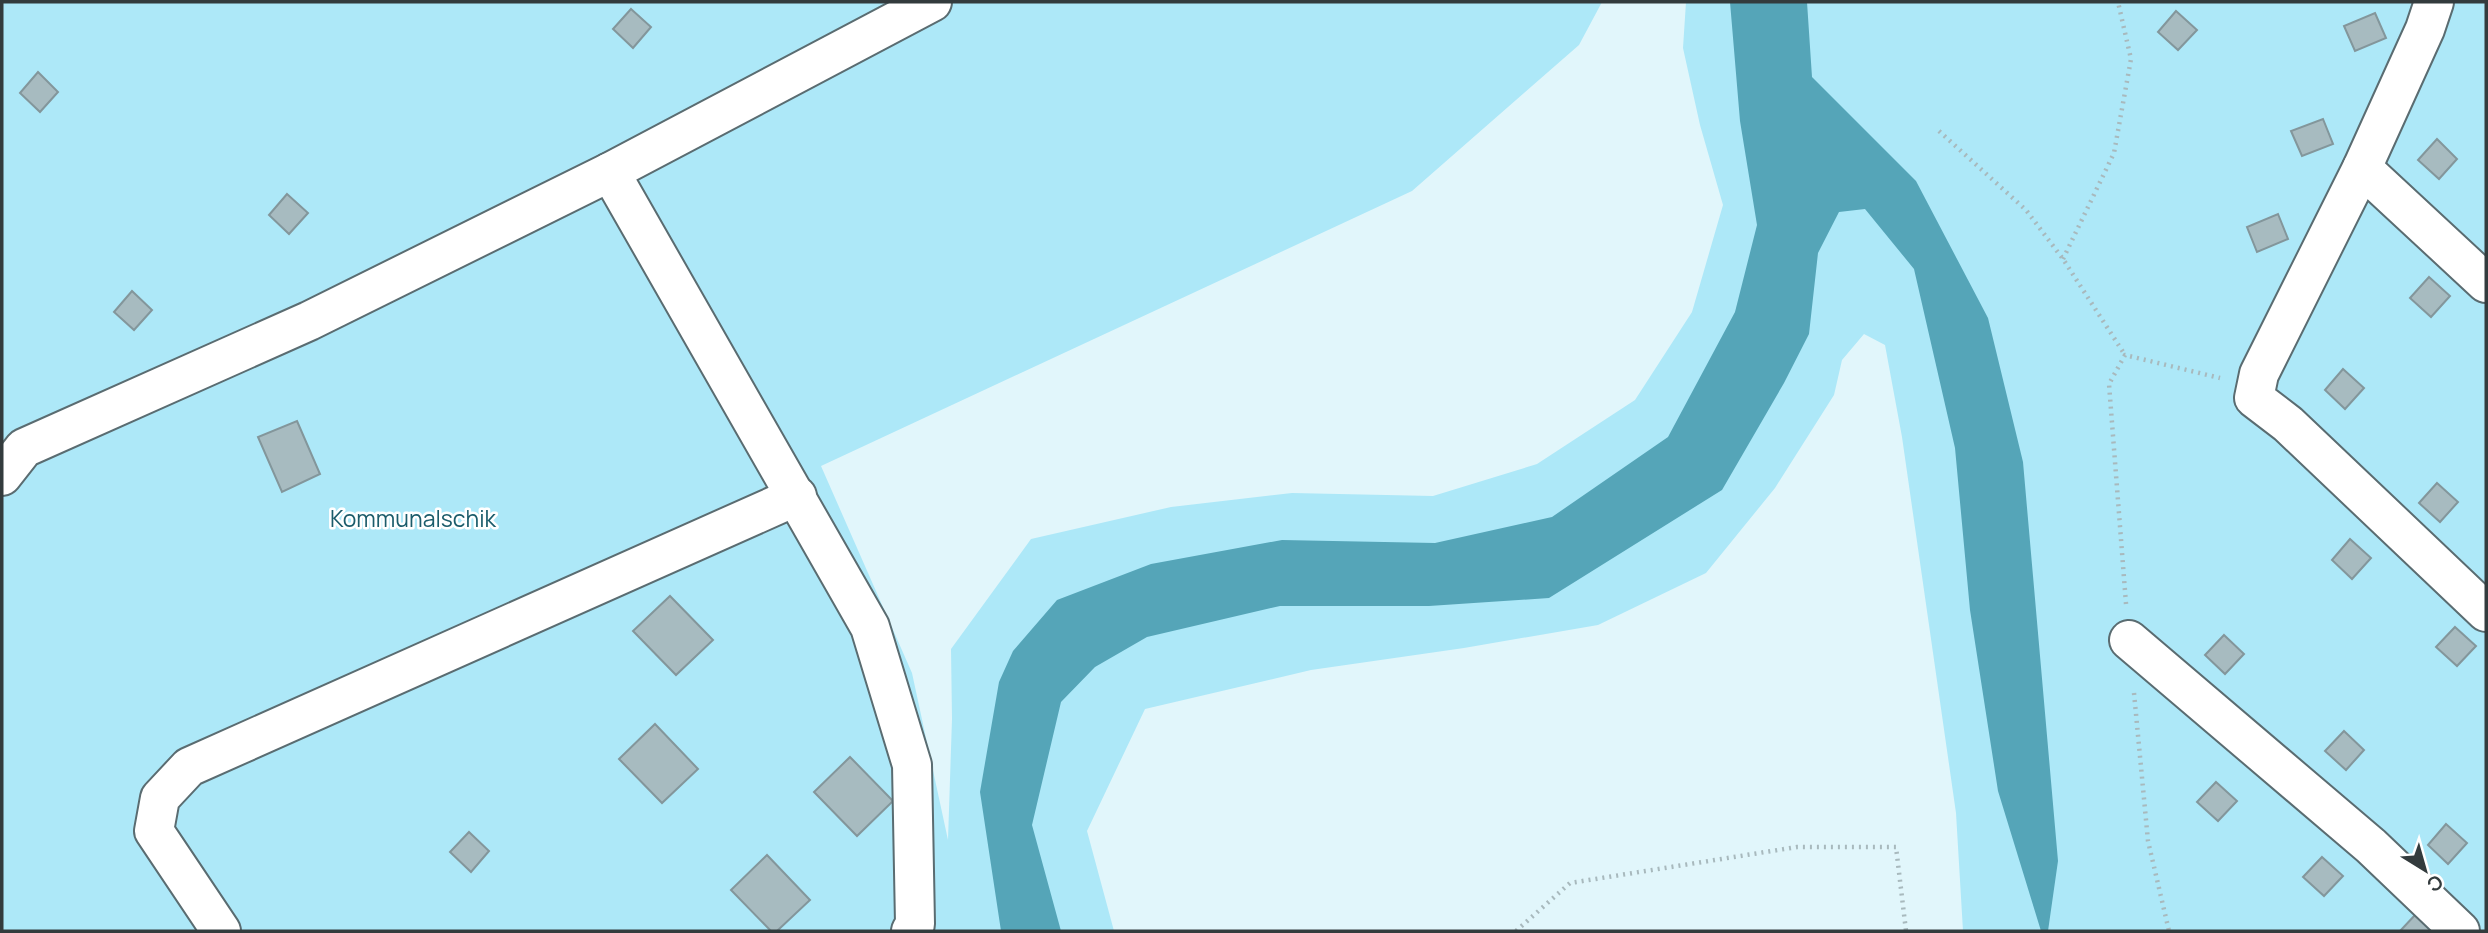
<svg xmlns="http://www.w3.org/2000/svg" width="2488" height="933" font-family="Manrope,sans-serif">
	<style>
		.green { fill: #ade8f8 }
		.water { fill: #55a5b8 }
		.building { fill: #a7bbc0; stroke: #83969b; stroke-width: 2 }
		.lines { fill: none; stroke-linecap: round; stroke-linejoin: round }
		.minor-casing { stroke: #5a6c71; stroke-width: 42 }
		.path { stroke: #a8b9bd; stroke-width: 4.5; stroke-dasharray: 2 5; stroke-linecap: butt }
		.minor { stroke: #fff; stroke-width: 38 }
		.labels { text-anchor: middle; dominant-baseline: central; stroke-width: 5; stroke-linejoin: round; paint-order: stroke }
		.park-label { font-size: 23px; fill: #1b5c6b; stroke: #fff }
	</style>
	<rect width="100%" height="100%" fill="#e1f6fb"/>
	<polygon class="green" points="2,2 1602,2 1579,45 1412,191 821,466 912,673 948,840 952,719 951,649 1031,539 1171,507 1292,493 1433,496 1537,464 1635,400 1692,312 1723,205 1700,125 1683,48 1686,2 2486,2 2486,931 1963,931 1956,813 1902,437 1885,345 1864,334 1842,360 1834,395 1775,488 1706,573 1598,625 1464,648 1311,670 1145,709 1087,831 1114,931 2,931"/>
	<polygon class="water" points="1730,2 1807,2 1812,77 1916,181 1988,318 2023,462 2058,861 2048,931 2041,931 1998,791 1970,610 1955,448 1914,269 1865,209 1839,212 1818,253 1809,334 1784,383 1722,490 1549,598 1429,606 1280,606 1147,637 1095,667 1061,702 1032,825 1061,931 1001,931 980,792 999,682 1013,651 1057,600 1151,564 1282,540 1435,543 1552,517 1668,437 1735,312 1757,225 1740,121"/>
	<g class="building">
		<polygon points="631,9 651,27 633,48 613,29"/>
		<polygon points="2176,11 2197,30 2178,50 2158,32"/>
		<polygon points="2375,13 2386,38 2355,51 2344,26"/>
		<polygon points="38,72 58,92 40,112 20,93"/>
		<polygon points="2323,119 2333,144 2302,156 2291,131"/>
		<polygon points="2437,139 2457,159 2439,179 2418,160"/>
		<polygon points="287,194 308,213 289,234 269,215"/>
		<polygon points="2278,214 2288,239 2257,252 2247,227"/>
		<polygon points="2429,277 2450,296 2431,317 2410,298"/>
		<polygon points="132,291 152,310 134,330 114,312"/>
		<polygon points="2343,369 2364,388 2345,409 2325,390"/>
		<polygon points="297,421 320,474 282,492 258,437"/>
		<polygon points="2437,483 2458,502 2440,522 2419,503"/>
		<polygon points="2350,539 2371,558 2352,579 2332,560"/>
		<polygon points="670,596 713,640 676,675 633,631"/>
		<polygon points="2455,627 2476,646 2457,666 2436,647"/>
		<polygon points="2224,635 2244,654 2225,674 2205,655"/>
		<polygon points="655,724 698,769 662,803 619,759"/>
		<polygon points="2344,731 2364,750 2346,770 2325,751"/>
		<polygon points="850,757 893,801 857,836 814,792"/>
		<polygon points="2216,782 2237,801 2218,821 2197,802"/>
		<polygon points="2446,824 2467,843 2448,864 2428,845"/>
		<polygon points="469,832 489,851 471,872 450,852"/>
		<polygon points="767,855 810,900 777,931 771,931 731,890"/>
		<polygon points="2322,857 2343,876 2324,896 2303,877"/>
		<polygon points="2416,914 2435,931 2400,931"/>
	</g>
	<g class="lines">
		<defs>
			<g id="minor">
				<polyline points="2434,2 2425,29 2362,168 2259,374 2254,398 2288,424 2486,612"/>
				<polyline points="2362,168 2486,283"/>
				<polyline points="610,172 870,627 912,765 915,924 911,931"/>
				<polyline points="2,476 24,448 309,321 610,172 932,2"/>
				<polyline points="2129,640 2371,846 2460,931"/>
				<polyline points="221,931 154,831 160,798 189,767 797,496"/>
			</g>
		</defs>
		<use href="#minor" class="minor-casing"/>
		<g class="path">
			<polyline points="1939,131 2026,210 2063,259 2125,355"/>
			<polyline points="2063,259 2114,153 2131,59 2118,2"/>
			<polyline points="2126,604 2109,384 2125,355 2220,378"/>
			<polyline points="2134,693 2148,841 2169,931"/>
			<polyline points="1516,931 1570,883 1797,847 1896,847 1906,931"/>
		</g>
		<use href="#minor" class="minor"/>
	</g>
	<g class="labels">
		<g class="park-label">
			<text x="413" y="518">Kommunalschik</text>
		</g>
	</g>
	<rect width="2488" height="933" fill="none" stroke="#333b3d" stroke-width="7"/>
	<g transform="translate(2425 870) rotate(143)" stroke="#ffffff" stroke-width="5" paint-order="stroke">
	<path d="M0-5L12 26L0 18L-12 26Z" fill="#333b3d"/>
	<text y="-10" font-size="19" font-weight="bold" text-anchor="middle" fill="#333b3d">С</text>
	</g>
</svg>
